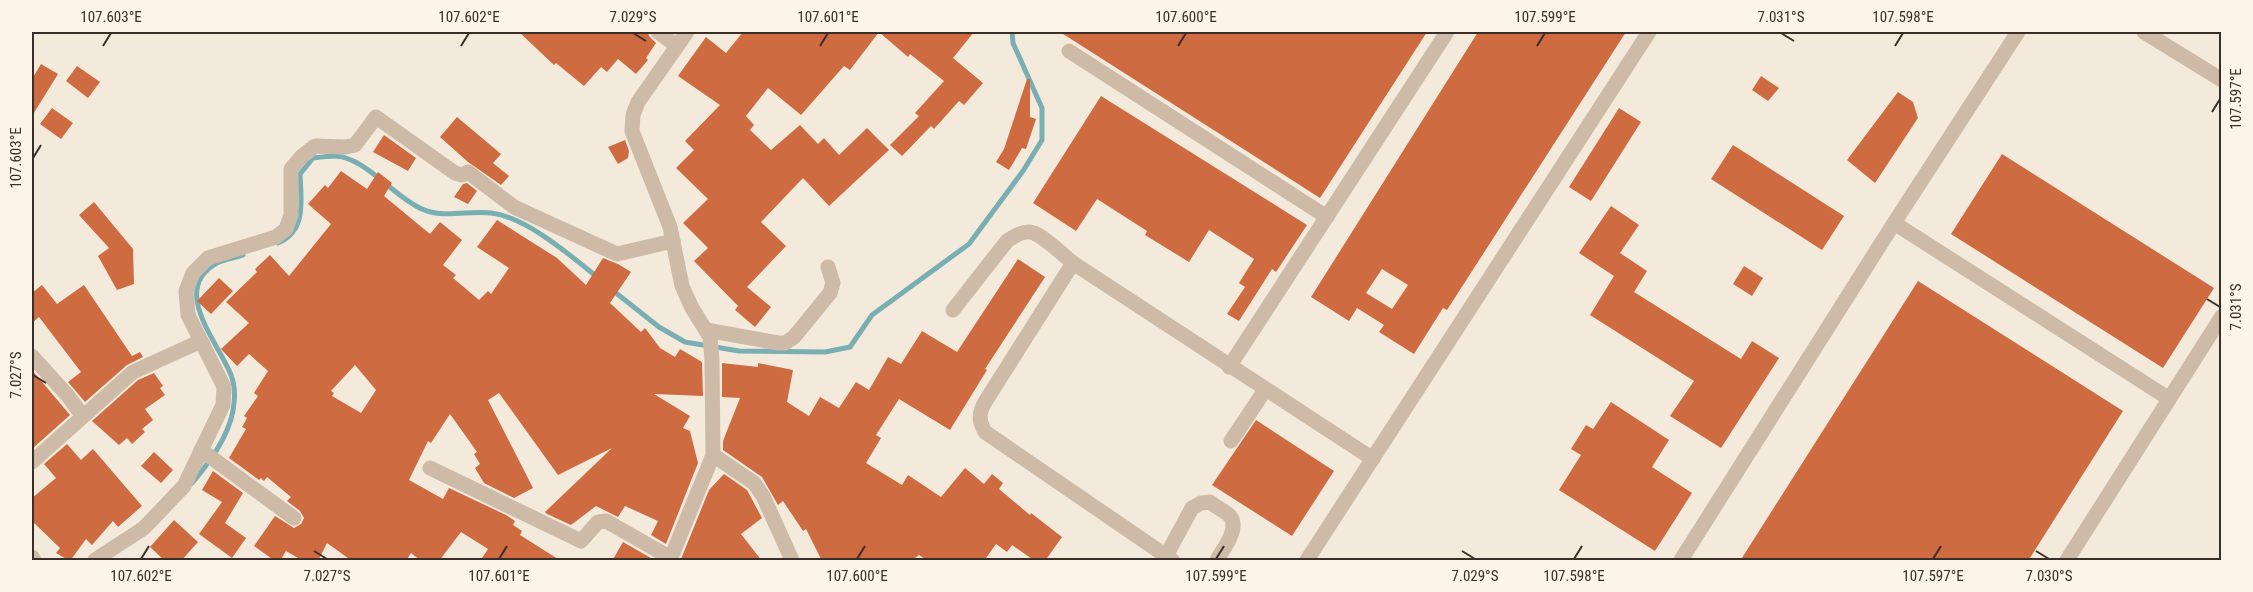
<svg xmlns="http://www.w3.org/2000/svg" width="2253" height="592" font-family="'Roboto Condensed',sans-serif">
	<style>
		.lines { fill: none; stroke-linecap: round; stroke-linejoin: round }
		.stream { stroke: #79aeb3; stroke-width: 5 }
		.building { fill: #cf6b40; fill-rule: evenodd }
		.minor { stroke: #cdbba7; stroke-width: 15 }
		.ticks { fill: none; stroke: #392f28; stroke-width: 2 }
		.neatline { fill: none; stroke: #392f28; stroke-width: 2 }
		.ticks-label { font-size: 15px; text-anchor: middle; fill: #392f28 }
	</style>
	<rect width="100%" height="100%" fill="#f4eadc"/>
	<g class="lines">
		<g class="stream">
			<path d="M278 243C307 230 301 201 300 174L313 158C321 157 329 156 336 156 366 158 395 198 422 209 444 219 469 210 491 213 526 217 570 255 597 277"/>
			<polyline points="611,289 659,327 685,342 739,351 825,352 850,347 872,315 969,244 1023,171 1042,140 1042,108 1013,43 1012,32"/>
			<path d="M192 483C211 461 232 432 234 403 235 395 234 383 231 375 219 343 169 289 217 263 225 259 235 258 243 255"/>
		</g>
	</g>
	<g class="building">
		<polygon points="519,32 648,32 649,36 656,43 646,58 648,60 636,74 618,59 607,72 601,67 584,86 556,63 554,65"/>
		<polygon points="743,32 974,32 953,58 983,83 964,105 959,101 934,129 931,126 902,156 890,145 919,116 915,113 944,81 910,54 908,57 879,32 850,70 844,66 801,115 768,88 746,116 754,125 750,130 771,150 800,125 818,144 824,138 839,155 867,128 889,150 829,206 803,178 761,222 786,246 747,287 771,307 755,327 735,310 738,306 694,261 708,248 683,223 708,199 676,168 694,150 685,141 720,105 678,76 706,37 726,53"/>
		<polygon points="1060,32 1427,32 1320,198"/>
		<path d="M1478 32H1626L1447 310 1443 308 1414 354 1379 332 1384 325 1357 308 1349 321 1311 297ZM1382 269 1408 285 1392 309 1366 293Z"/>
		<polygon points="41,64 58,74 32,116 32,79"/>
		<polygon points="77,66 100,82 88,98 66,81"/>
		<polygon points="1761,76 1779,88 1768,101 1752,90"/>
		<polygon points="1027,79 1030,79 1030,117 1036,119 1026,149 1022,148 1009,170 996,162 1004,149"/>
		<polygon points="1898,92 1913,102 1918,118 1875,183 1847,160"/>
		<polygon points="1101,96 1307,225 1276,272 1272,269 1239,321 1227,314 1245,287 1239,283 1254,259 1209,230 1189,262 1145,235 1147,231 1097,199 1076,231 1033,203"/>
		<polygon points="52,108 73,123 61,139 40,124"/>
		<polygon points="1619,108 1641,122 1591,201 1569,187"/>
		<polygon points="457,117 501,154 493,163 509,176 501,185 468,162 440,137"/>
		<polygon points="384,135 416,158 408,171 373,152"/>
		<polygon points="625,140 629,151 628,158 618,164 608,147"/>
		<polygon points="1733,145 1844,216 1822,250 1711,179"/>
		<polygon points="2002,154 2214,288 2163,368 1951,234"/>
		<path d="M341 171 367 189 378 172 392 183 384 196 430 234 440 222 462 240 443 265 456 275 453 278 479 300 488 291 491 294 509 268 477 247 497 220 557 258 586 285 603 258 618 264 631 272 610 303 641 332 645 328 660 348 675 357 680 349 702 362 703 396 654 394 690 416 683 428 690 431 698 463 666 544 651 535 658 521 625 506 618 517 596 506 571 525 547 514 545 512 612 448 558 475 499 393 488 400 533 488 514 498 484 483 475 468 480 464 474 454 477 452 450 414 431 443 428 441 409 480 443 499 449 488 506 515 515 521 513 525 522 531 520 535 561 561H480L488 549 461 532 439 561H421L411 553 406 561H352L327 543 318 561H303L286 551 280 561H275L254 546 275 516 294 528 301 524 304 518 300 511 287 501 291 497 267 477 264 481 261 478 259 480 229 458 246 429 242 427 247 418 244 416 258 396 254 393 268 371 249 354 237 366 221 349 249 323 226 302 257 272 255 269 270 255 289 276 331 224 308 204 325 185 328 188ZM355 365 376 390 361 413 332 396 334 393 331 391Z"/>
		<polygon points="467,183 477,191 468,204 454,197 463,184"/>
		<polygon points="94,202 133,249 134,284 117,290 98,256 109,248 79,215"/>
		<polygon points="1611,206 1639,225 1620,253 1647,271 1634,292 1741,359 1752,341 1779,358 1721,448 1670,416 1694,381 1590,315 1614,276 1579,253"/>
		<polygon points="1018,259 1045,277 985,369 987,370 950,430 899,399 876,435 881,438 866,463 902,485 908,475 941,497 965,468 984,484 992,474 1003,483 999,489 1030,515 1031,513 1062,537 1045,561 1035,561 1012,545 1007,552 996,544 984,561 928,561 919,555 911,561 822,561 806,529 803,531 783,501 778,505 762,477 723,450 723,441 740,398 722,397 722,363 758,367 758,363 793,370 787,402 809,416 820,397 839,408 856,382 869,390 888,357 901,364 922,331 957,352"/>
		<polygon points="1744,266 1763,278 1752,296 1733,284"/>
		<polygon points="219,278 233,291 211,314 197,301"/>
		<polygon points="1918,281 2123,411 2028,561 1740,561"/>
		<polygon points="42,285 57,304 84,285 132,356 140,352 143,357 127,365 85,402 68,382 81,372 39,317 32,323 32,293"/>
		<polygon points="32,370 70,415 32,449"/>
		<polygon points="154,373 163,386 160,388 165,395 145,409 153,420 142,429 145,432 132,444 127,438 119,445 92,421 138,380"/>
		<polygon points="1611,402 1669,440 1652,467 1692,493 1655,551 1559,490 1581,455 1571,449 1586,425 1593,429"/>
		<polygon points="1256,420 1334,471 1292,536 1212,485"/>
		<polygon points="67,444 81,460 93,449 142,506 118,527 113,521 92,545 86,539 70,561 56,553 60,548 32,521 32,498 56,478 44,464"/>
		<polygon points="154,452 173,470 161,483 141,466"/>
		<polygon points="213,471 243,493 225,523 246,538 232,558 199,534 222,502 202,490"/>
		<polygon points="724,474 747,490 762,518 741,534 762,561 681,559 709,490"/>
		<polygon points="174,520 198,542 181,561 165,561 150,547"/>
		<polygon points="623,542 656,561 612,561"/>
	</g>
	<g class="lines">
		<g class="minor">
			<polyline points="658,32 677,46"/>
			<polyline points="2144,32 2222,80"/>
			<polyline points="1069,51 1327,217"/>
			<polyline points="1894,223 2018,32"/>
			<path d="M953 310 1007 241C1014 236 1025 229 1034 233 1046 238 1063 255 1073 263"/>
			<polyline points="706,330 778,343 785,343 794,337 830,293 833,283 828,267"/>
			<polyline points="32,356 68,396 82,415"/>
			<polyline points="1229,367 1447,32"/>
			<polyline points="1231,441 1265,390"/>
			<polyline points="201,450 294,518"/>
			<polyline points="713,455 754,483 763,496 792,560"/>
			<polyline points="32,462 133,372 201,341"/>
			<polyline points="430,468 581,541 598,522 606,521 671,558"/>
			<path d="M1166 556 1192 508 1201 503 1210 502C1216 507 1225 511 1230 516 1240 529 1223 549 1217 560"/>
			<polyline points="32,557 34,560"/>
			<polyline points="95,560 144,528 184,486 223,405 224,387 188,315 186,291 193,273 208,258 276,237 286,229 291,215 291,169 301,157 315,146 346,147 355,145 376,117 455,173 462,175 468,172 514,207 617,254 673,241"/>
			<polyline points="670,560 713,455 712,360 710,337 692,308 682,286 670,227 632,131 633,115 638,102 687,32"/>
			<path d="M1172 560 985 432C979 421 978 414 985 402L1073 263 1373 459"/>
			<polyline points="1307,560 1649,32"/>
			<polyline points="1681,560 1894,223 2168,398"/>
			<polyline points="2067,560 2222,316"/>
		</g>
	</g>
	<path class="ticks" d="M633 33 646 41M1781 33 1794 41M103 46 111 33M461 46 469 33M820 46 828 33M1178 46 1186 33M1537 46 1545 33M1895 46 1903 33M2212 112 2220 99M33 158 41 145M2207 299 2220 307M33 375 46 383M314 551 327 559M1462 551 1475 559M2036 551 2049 559M141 559 149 546M499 559 507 546M857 559 865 546M1216 559 1224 546M1574 559 1582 546M1933 559 1941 546"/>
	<rect width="2253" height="592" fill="none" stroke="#fbf4e9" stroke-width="66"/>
	<rect x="33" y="33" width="2187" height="526" class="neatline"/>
	<g class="ticks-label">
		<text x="111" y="22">107.603°E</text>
		<text x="469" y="22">107.602°E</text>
		<text x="633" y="22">7.029°S</text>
		<text x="828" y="22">107.601°E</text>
		<text x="1186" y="22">107.600°E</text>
		<text x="1545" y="22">107.599°E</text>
		<text x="1781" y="22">7.031°S</text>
		<text x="1903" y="22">107.598°E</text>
		<text transform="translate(2236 99) rotate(-90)" y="5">107.597°E</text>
		<text transform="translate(16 158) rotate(-90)" y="5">107.603°E</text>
		<text transform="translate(2236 307) rotate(-90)" y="5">7.031°S</text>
		<text transform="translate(16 375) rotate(-90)" y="5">7.027°S</text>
		<text x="141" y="581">107.602°E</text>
		<text x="327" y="581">7.027°S</text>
		<text x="499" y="581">107.601°E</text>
		<text x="857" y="581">107.600°E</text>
		<text x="1216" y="581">107.599°E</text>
		<text x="1475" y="581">7.029°S</text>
		<text x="1574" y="581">107.598°E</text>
		<text x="1933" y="581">107.597°E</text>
		<text x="2049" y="581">7.030°S</text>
	</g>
</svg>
